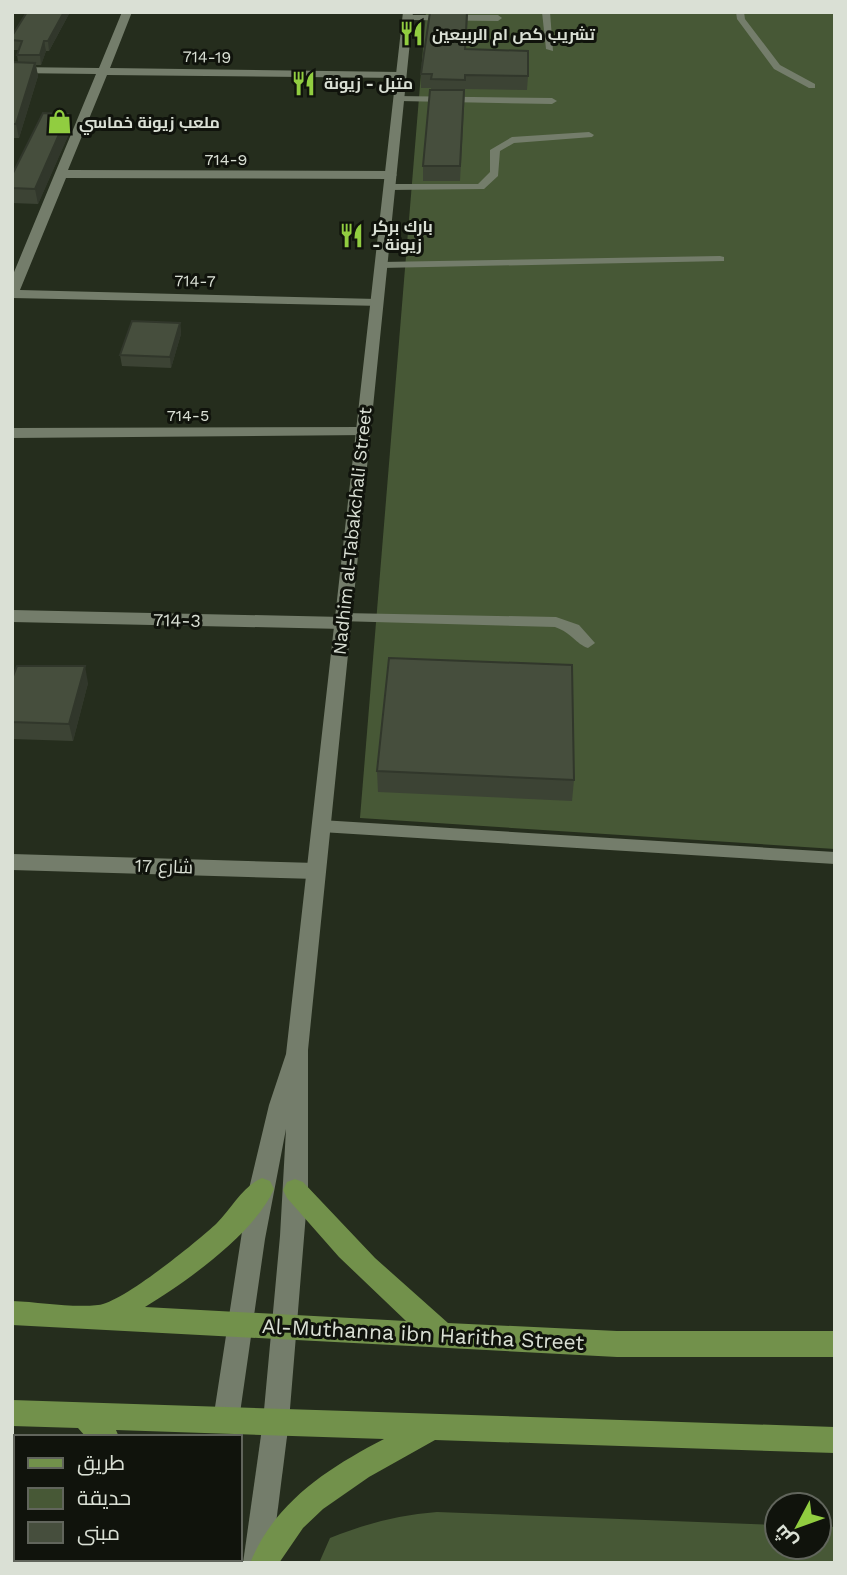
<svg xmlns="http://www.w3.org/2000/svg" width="847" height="1575" font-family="'Work Sans',Cairo,sans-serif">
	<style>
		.green { fill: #475836 }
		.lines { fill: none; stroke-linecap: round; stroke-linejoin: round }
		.service { fill: #747d6b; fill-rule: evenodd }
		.minor { fill: #747d6b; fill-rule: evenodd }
		.secondary { fill: #747d6b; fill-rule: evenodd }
		.primary { fill: #72914b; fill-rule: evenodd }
		.wall { fill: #3c4334 }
		.shaded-wall { fill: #31372b }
		.building { fill: #464e3d; stroke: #31372b; stroke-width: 2 }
		.labels { text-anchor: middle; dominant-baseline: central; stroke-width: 6; stroke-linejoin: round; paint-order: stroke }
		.far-poi-label { font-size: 16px; font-weight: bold; fill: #dae0d5; stroke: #10130c; text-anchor: start }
		.far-street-label { font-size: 16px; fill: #dae0d5; stroke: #10130c }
		.street-label { font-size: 18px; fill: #dae0d5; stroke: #10130c }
		.near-street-label { font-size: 21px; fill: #dae0d5; stroke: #10130c }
	</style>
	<rect width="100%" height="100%" fill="#252d1d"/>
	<g class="green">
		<polygon points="426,12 835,12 835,849 360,818"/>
		<path d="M437 1512 777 1525V1547H819V1526L835 1527V1563H319L330 1538C365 1524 398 1515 437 1512Z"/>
	</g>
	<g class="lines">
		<g class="service">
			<polygon points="542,12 550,12 553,51 546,49"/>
			<polygon points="736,12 744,12 745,19 780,65 815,84 815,88 809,88 774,69 737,19"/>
			<polygon points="404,15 498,15 502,18 498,21 407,20 404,19"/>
			<polygon points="396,96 552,98 557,101 552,104 399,101 396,100"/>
			<polygon points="589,132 594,135 592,137 514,143 500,151 498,176 484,189 389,190 384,187 389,184 478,184 490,172 490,150 512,137"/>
			<polygon points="720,256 724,257 724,261 381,268 376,265 381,262"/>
			<path d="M343 613 556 617 579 625 595 643 588 648C576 644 572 633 555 627L338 621 336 618Z"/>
			<polygon points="321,820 835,852 835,864 321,832 315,830 313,826 315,822"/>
		</g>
		<g class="minor">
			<polygon points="122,12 132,12 110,68 401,72 406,75 401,78 107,75 68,170 391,171 397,175 391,179 66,178 20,290 377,299 382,300 382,306 12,298 12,277 96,74 12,73 12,67 99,68"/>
			<polygon points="363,427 368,429 371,432 368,435 12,438 12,428"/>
			<polygon points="12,610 343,617 352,623 343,629 12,622"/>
			<polygon points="12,854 316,863 323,865 326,871 323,877 316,879 12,870"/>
			<polygon points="276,1408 285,1412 289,1421 271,1563 243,1563 263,1421 267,1412"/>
		</g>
		<polygon class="secondary" points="403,12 413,12 308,1050 308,1189 289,1421 285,1430 276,1434 267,1430 263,1421 280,1236 286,1129 265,1239 239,1420 235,1429 226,1433 217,1429 213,1420 248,1193 269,1105 286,1054"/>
		<g class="primary">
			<path d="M262 1178 270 1181 274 1189C254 1234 186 1282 145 1307L406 1321 339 1257 287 1198 283 1190 287 1182 295 1179 303 1182 375 1258 448 1323 617 1331H835V1357H617L12 1325V1301C40 1302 71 1308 98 1305 122 1303 198 1241 217 1223 231 1209 244 1185 262 1178Z"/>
			<path d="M12 1400 835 1427V1453L435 1440 369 1477 323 1509 303 1528 279 1563H250C275 1502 328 1468 384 1439L116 1430 119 1437H86L78 1428 12 1426Z"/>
			<polygon points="186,1559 215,1559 216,1563 187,1563"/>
		</g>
	</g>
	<g class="wall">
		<polygon points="27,12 70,12 49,51 46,51 41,65 36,65 38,76 19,138 12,138 12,63 18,62 17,55 18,50 12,50 12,36"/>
		<polygon points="468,12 466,49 528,76 527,90 465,89 460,181 423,181 423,166 431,88 421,88 421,74"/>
		<polygon points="68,114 71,129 38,204 12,203 12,175"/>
		<polygon points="180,323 181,334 171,368 122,366 120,355"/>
		<polygon points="12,679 88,683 73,741 12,739"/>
		<polygon points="377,771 574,780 572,801 378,792"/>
	</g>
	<g class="shaded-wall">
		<polygon points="64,12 70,12 49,51 48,41"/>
		<polygon points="44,41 46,51 41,65 40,55"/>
		<polygon points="35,63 38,76 19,138 16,124"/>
		<polygon points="68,114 71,129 38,204 35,189"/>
		<polygon points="180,323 181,334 171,368 170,357"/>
		<polygon points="85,666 88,683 73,741 69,724"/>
	</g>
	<g class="building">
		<polygon points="27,12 64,12 48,41 44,41 40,55 17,55 22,41 12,40 12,36"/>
		<polygon points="430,12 467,12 465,49 528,51 528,76 465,75 465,80 431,79 432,74 421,74"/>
		<polygon points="12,62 35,63 16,124 12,124"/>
		<polygon points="430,90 464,90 460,166 423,166"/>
		<polygon points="43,113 68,114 35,189 12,188 12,175"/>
		<polygon points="132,321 180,323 170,357 120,355"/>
		<polygon points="389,658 572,665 574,780 377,771"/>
		<polygon points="17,666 85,666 69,724 12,722 12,679"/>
	</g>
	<defs>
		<symbol id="restaurant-bare" viewBox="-9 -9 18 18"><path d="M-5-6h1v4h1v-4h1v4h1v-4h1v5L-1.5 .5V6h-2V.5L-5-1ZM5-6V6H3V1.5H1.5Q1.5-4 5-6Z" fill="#91cd40" stroke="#10130c" stroke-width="2.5" paint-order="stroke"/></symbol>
		<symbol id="shop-bare" viewBox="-9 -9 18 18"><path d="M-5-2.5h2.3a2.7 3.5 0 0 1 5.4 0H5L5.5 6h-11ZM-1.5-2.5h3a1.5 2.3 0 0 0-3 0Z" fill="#91cd40" stroke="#10130c" stroke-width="2.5" paint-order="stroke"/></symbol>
	</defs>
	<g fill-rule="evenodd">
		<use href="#restaurant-bare" x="394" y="16" width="35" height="35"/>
		<use href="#restaurant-bare" x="286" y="66" width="35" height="35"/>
		<use href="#shop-bare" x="42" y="104" width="35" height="35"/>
		<use href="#restaurant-bare" x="334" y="218" width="35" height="35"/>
	</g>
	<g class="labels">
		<g class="far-poi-label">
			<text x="432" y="34">تشريب كص ام الربيعين</text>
			<text x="324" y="83">متبل - زيونة</text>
			<text x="79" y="122">ملعب زيونة خماسي</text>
			<text x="372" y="226">بارك بركر<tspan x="372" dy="18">- زيونة</tspan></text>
		</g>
		<g class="far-street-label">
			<text transform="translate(207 57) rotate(1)">714-19</text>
			<text x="226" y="159">714-9</text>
			<text transform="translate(195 281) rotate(1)">714-7</text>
			<text x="188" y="415">714-5</text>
		</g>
		<g class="street-label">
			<text transform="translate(352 531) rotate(-84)">Nadhim al-Tabakchali Street</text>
			<text transform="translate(177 620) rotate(1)">714-3</text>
			<text transform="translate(164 866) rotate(2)">شارع 17</text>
		</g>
		<g class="near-street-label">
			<text transform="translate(423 1334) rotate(3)">Al-Muthanna ibn Haritha Street</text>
		</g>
	</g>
	<rect width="847" height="1575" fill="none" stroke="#dae0d5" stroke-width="28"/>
	<rect x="14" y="1435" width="228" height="126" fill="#10130c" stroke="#61655c" stroke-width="2"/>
	<rect x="28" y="1458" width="35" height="10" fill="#72914b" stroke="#61655c" stroke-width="2"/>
	<text x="77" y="1470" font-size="21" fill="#dae0d5">طريق</text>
	<rect x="28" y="1488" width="35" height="21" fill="#475836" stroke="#61655c" stroke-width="2"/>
	<text x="77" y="1505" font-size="21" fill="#dae0d5">حديقة</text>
	<rect x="28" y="1522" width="35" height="21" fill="#464e3d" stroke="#61655c" stroke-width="2"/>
	<text x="77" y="1540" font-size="21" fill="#dae0d5">مبنى</text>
	<g transform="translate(798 1526) rotate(229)"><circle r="33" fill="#10130c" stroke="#61655c" stroke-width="2"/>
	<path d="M0-5L12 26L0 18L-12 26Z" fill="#91cd40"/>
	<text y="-10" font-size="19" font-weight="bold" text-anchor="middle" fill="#dae0d5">ش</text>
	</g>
</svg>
